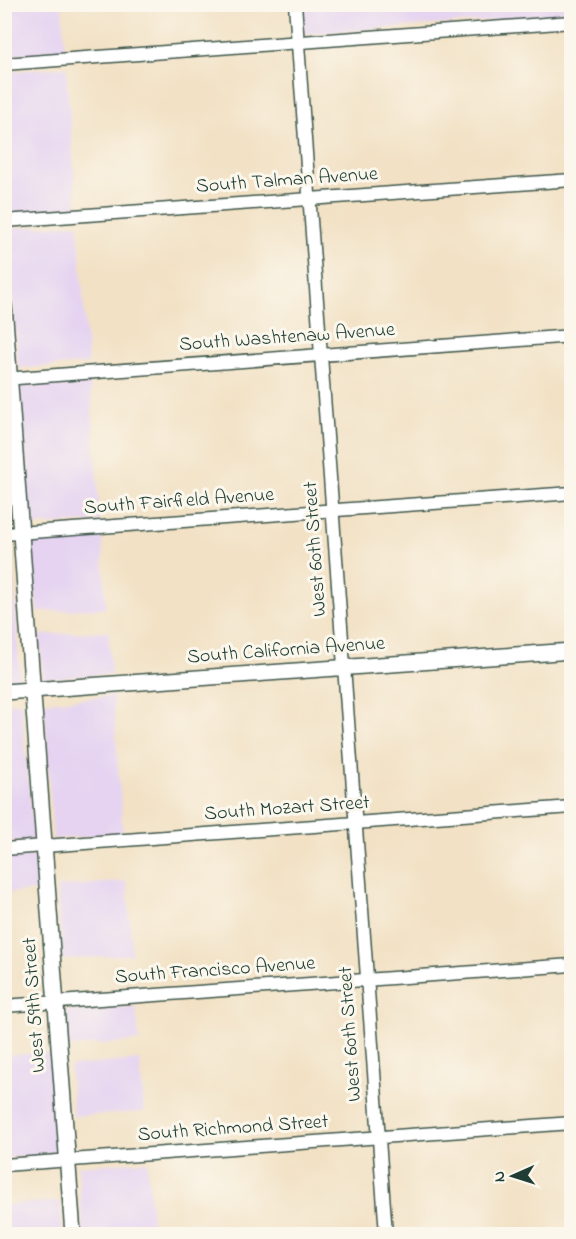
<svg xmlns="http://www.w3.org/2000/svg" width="576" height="1239" font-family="'Indie Flower',sans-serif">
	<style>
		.built { fill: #e5d3f1 }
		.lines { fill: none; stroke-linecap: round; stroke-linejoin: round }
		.minor-casing { stroke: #3f564a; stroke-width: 15 }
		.tertiary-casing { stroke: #3f564a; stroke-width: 18 }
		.minor { stroke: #fff; stroke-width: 12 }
		.tertiary { stroke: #fff; stroke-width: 15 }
		.labels { text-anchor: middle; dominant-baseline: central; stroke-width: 6; stroke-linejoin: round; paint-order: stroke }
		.street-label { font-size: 20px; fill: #1f3d34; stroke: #fbf7ec }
	</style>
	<rect width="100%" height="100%" fill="#fbf7ec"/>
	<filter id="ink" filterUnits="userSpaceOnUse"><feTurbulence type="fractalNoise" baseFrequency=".0167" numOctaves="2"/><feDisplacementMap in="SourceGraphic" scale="12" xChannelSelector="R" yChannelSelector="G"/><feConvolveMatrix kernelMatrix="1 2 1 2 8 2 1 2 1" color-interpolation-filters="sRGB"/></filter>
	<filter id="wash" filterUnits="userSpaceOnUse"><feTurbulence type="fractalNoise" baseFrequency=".008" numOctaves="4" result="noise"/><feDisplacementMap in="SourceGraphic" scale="24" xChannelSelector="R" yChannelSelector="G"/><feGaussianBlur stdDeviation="1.35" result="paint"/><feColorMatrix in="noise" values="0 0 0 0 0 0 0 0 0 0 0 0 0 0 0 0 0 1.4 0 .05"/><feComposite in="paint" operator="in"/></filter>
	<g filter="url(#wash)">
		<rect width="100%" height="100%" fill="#f2e1c4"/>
		<g class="built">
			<polygon points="5,4 62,5 65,52 5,57"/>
			<polygon points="571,4 571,15 304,34 301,5"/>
			<polygon points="66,67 77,208 7,213 4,184 5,72"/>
			<polygon points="78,224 88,364 18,368 8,228"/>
			<polygon points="90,381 100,521 30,526 20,385"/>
			<polygon points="5,437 13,527 5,528 4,528"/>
			<polygon points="102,536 106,608 37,612 30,541"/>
			<polygon points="12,543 20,680 5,681 5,544"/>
			<polygon points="108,631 111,674 43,679 39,635"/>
			<polygon points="113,696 123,834 53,839 44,702"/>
			<polygon points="21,702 34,840 5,842 5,703"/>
			<polygon points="34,856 36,891 5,893 5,858"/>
			<polygon points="127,881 132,954 62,960 57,887"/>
			<polygon points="136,1006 139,1041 68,1047 65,1011"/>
			<polygon points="49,1053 56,1154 5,1158 5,1055"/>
			<polygon points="140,1060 144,1112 73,1116 70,1066"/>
			<polygon points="147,1161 153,1234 83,1234 78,1166"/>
			<polygon points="60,1201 63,1234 5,1234 5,1205"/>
		</g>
	</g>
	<g filter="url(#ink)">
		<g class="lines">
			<defs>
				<g id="minor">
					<polyline points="295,4 386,1234"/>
					<polyline points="4,64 572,22"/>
					<polyline points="4,221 572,180"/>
					<polyline points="4,379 572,336"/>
					<polyline points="4,534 572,493"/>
					<polyline points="4,849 572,807"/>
					<polyline points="4,1006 572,965"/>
					<polyline points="4,1165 572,1123"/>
				</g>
				<g id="tertiary">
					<polyline points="4,305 73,1234"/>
					<polyline points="4,692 572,651"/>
				</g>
			</defs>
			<use href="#minor" class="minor-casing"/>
			<use href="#tertiary" class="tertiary-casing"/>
			<use href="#minor" class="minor"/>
			<use href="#tertiary" class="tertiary"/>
		</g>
	</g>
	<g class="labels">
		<g class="street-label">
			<text transform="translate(287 181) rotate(-4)">South Talman Avenue</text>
			<text transform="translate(287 338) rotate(-4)">South Washtenaw Avenue</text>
			<text transform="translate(179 502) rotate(-4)">South Fairfield Avenue</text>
			<text transform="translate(316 549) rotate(-94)">West 60th Street</text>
			<text transform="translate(286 651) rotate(-4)">South California Avenue</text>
			<text transform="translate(287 809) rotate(-4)">South Mozart Street</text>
			<text transform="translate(215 971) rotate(-4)">South Francisco Avenue</text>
			<text transform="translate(35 1005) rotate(-94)">West 59th Street</text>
			<text transform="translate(351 1034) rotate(-94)">West 60th Street</text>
			<text transform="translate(233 1129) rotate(-4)">South Richmond Street</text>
		</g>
	</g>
	<rect width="576" height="1239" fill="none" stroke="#fbf7ec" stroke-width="24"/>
	<g transform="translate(513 1176) rotate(267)" stroke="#fbf7ec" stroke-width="4.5" paint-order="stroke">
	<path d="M0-4.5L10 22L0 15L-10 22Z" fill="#1f3d34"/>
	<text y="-9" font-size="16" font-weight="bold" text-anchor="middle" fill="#1f3d34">N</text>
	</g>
</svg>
